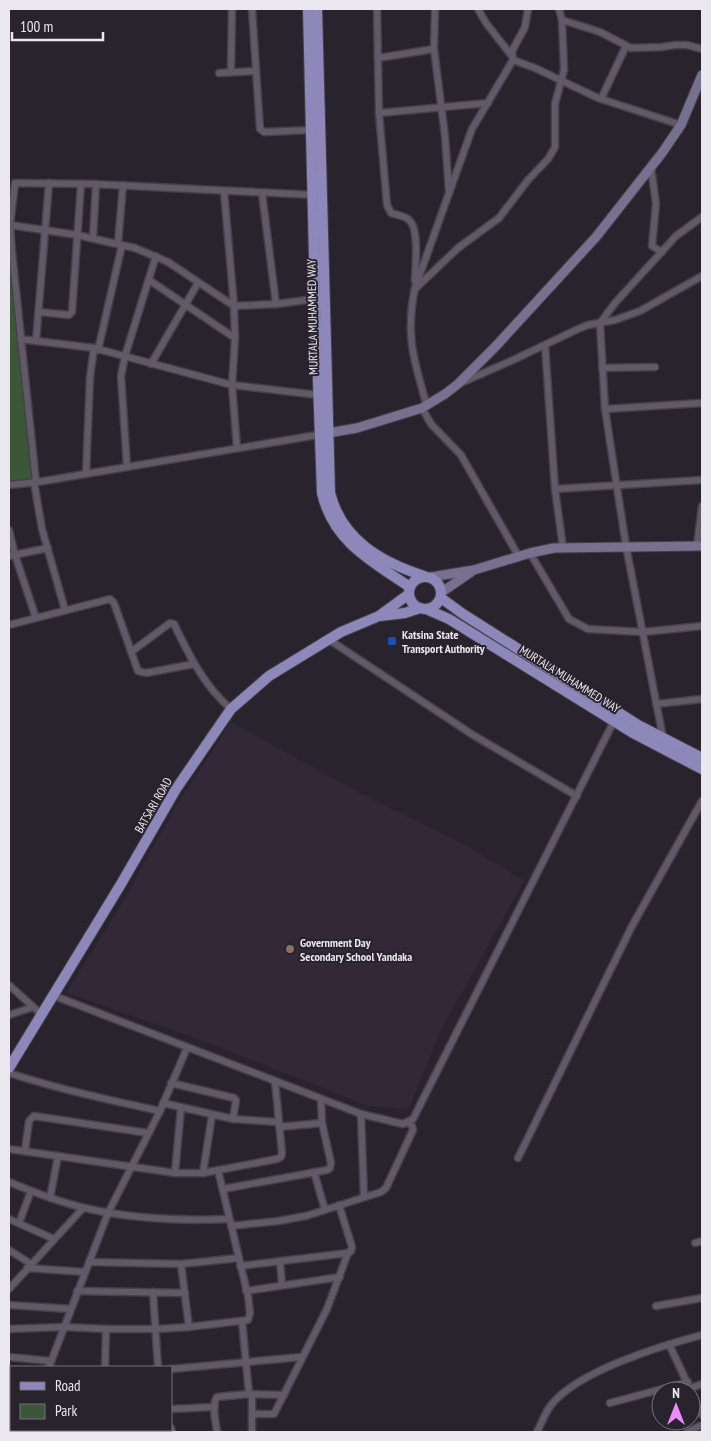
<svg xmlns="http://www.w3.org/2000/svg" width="711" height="1441" font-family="'PT Sans Narrow',sans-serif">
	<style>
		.built { fill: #322838 }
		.green { fill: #3c5638 }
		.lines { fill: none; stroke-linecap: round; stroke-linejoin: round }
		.street-casing { stroke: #464149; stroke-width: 9 }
		.secondary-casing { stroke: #464149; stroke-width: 11 }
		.primary-casing { stroke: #464149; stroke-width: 12 }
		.street { stroke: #615966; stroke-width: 6 }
		.secondary { stroke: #77708f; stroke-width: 9 }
		.primary { stroke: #8d88b9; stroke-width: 10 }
		.transit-dot { fill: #1a4fb4; stroke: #29232d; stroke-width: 2 }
		.education-dot { fill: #8d6e63; stroke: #29232d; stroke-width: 2 }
		.labels { text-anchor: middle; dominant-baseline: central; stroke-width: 4; stroke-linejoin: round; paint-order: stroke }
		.street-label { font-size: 12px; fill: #ebe7ee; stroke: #29232d }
		.poi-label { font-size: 12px; font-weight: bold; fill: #ebe7ee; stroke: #29232d; text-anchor: start }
	</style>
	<rect width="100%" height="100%" fill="#29232d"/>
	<polygon class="built" points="231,722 360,793 469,847 524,881 441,1030 410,1106 402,1109 368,1106 193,1037 66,993 121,905 176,806"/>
	<polygon class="green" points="9,218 37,482 9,484"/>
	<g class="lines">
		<defs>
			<g id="street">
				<polyline points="252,9 260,129 264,132 311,130"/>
				<path d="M377 9 379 113 387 205 391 213C397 215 405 216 409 220 420 229 415 268 415 281"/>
				<polyline points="435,9 434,49 445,136 449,192"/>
				<polyline points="478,9 486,23 511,55"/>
				<polyline points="562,20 600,32 631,48 662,47 675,45 687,45 702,49"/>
				<polyline points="378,58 434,49"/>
				<polyline points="513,60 535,68 598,98 681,125"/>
				<polyline points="231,72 232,9"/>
				<polyline points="219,73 256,71"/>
				<polyline points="601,99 626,46"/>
				<polyline points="379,113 488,103"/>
				<polyline points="651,167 656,204 652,246 662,252"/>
				<polyline points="224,191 234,306 235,338 232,385 237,448"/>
				<polyline points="262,193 276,304"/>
				<polyline points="10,225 77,235 135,248 168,262 234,306 276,304 315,299"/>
				<polyline points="93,238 96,184"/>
				<polyline points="118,243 123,185"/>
				<polyline points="149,280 235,338"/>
				<polyline points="416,288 458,248 499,218 528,180 548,159 555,147 555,104 564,70 562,20 559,9"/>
				<polyline points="39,312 69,315 72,312 81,184"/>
				<polyline points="20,339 94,348 232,385 318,395"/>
				<polyline points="36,341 49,183"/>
				<polyline points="545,345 555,489 563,548"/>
				<polyline points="98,350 122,245"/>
				<polyline points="151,364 198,283"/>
				<polyline points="602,368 655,367"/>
				<polyline points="461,383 513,360 578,329 588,325 615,320 640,311 702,276"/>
				<path d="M427 406C414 362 405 334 415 288L472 129 513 60 512 51 525 27 528 9"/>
				<polyline points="422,408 431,424 461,455 519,557"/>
				<polyline points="605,409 702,403"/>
				<polyline points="127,467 121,376 125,356 156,256"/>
				<polyline points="86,474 90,377 94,348"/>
				<polyline points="34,482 42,529 65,610"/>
				<polyline points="36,482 12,252 10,225 15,183 92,184 314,195"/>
				<polyline points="9,485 38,482 323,434"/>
				<polyline points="555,489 702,480"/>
				<polyline points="9,530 15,555 36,618"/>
				<polyline points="697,546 702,506"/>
				<polyline points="530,553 569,619 588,629 643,632 702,626"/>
				<polyline points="9,556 48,548"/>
				<polyline points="9,625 110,599 114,603 138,671 146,673 194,664"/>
				<polyline points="328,639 473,735 577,796"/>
				<path d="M131 652 170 623 174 624C189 655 204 686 231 709"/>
				<polyline points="656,704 702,699"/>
				<polyline points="663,738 626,546 605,409 600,323 615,303 676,236 702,217"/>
				<polyline points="9,985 41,1014"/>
				<polyline points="52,995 361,1114 403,1124 413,1119 614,721"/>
				<polyline points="9,1015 33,1007"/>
				<path d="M9 1073C58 1089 109 1100 160 1111"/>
				<polyline points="171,1083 234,1098 236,1100 233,1119"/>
				<polyline points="163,1103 233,1119 278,1122"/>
				<polyline points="361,1114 364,1197"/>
				<polyline points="279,1127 322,1123"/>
				<polyline points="9,1149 175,1173 203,1173 277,1159 281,1157 282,1153 275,1081"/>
				<polyline points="25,1151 29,1121 34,1116 148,1133"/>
				<polyline points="518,1158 632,926 702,801"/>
				<polyline points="314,1172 325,1210"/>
				<polyline points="175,1173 181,1108"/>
				<polyline points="203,1173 212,1115"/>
				<path d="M9 1182C33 1192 59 1202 85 1208 132 1219 181 1221 229 1219"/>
				<polyline points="223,1189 327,1170 330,1168 331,1163 322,1123 321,1099"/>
				<polyline points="50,1198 58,1156"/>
				<polyline points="9,1219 54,1239"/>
				<polyline points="19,1223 31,1191"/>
				<polyline points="231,1226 278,1221 306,1216 381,1192 386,1188 413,1130 412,1126 408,1122"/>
				<polyline points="695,1243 702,1241"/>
				<polyline points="9,1250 31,1264"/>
				<polyline points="280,1261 282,1285"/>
				<polyline points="89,1262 181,1264 239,1258"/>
				<polyline points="181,1264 189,1327"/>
				<polyline points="240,1266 348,1253"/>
				<polyline points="27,1268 85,1272"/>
				<polyline points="9,1289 83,1208"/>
				<polyline points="77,1291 185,1293"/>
				<polyline points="246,1291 340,1277"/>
				<polyline points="153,1292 158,1367"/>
				<polyline points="9,1305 71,1309"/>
				<polyline points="656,1306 702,1298"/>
				<polyline points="242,1321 249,1394"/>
				<polyline points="9,1329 64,1327 106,1329 156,1329 189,1327 248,1320 250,1313 248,1296 218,1170"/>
				<polyline points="669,1344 702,1415"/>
				<polyline points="9,1357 51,1361"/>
				<polyline points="49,1367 108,1213 160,1111 187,1048"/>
				<polyline points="105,1367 106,1329"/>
				<polyline points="171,1369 301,1357"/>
				<polyline points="691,1388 702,1384"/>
				<polyline points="252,1394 252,1432"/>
				<polyline points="610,1403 688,1382"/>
				<polyline points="171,1409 215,1407"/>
				<polyline points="253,1414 274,1414 327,1309 348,1253 351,1251 352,1247 339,1205"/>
				<polyline points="171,1428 172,1432"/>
				<polyline points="15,1430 26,1432"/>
				<polyline points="81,1430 81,1432"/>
				<polyline points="29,1431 46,1432"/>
				<path d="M217 1432C216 1422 211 1406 217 1397L249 1394 284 1395"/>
				<path d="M537 1432C541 1424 545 1413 551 1405 578 1371 660 1346 702 1335"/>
				<polyline points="687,1432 702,1425"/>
			</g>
			<g id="secondary">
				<polyline points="328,433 357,428 422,408 445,394 458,384 496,346 596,237 662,153 681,125 702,75"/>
				<polyline points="431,577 474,570 530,553 554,548 702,546"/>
				<polyline points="442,592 471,572"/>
			</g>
			<g id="primary">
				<path d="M308 9 315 299 322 493C333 541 371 561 410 587"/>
				<path d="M317 9 330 493C342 540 381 562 424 576"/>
				<circle cx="425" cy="593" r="16"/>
				<polyline points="441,598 463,614 638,725 702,758"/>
				<polyline points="426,609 449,619 633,733 702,769"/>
				<polyline points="380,616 405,613 420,608"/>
				<polyline points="9,1068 121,884 176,789 231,709 269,676 341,632 379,616 409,594"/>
			</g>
		</defs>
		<use href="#street" class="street-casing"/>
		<use href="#secondary" class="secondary-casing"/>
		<use href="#primary" class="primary-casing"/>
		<use href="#street" class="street"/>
		<use href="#secondary" class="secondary"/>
		<use href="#primary" class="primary"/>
	</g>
	<rect class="transit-dot" x="387" y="636" width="10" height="10" rx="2.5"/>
	<circle class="education-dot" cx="290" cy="949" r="5"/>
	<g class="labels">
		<g class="street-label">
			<text transform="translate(312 317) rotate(-91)">MURTALA MUHAMMED WAY</text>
			<text transform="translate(570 679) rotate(32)">MURTALA MUHAMMED WAY</text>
			<text transform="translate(153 805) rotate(-60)">BATSARI ROAD</text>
		</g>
		<g class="poi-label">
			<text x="402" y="634">Katsina State<tspan x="402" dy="14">Transport Authority</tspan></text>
			<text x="300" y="942">Government Day<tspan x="300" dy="14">Secondary School Yandaka</tspan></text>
		</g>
	</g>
	<rect width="711" height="1441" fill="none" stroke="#ebe7ee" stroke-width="20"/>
	<rect x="10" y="1366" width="162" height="65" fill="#29232d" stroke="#77717a"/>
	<rect x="20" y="1382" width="25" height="8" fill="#8d88b9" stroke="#77717a"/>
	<text x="55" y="1391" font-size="15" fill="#ebe7ee">Road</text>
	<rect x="20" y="1404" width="25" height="15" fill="#3c5638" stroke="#77717a"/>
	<text x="55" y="1416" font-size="15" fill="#ebe7ee">Park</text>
	<g transform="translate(676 1406)"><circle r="24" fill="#29232d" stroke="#77717a"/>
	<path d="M0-4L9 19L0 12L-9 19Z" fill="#ec8cfb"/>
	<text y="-8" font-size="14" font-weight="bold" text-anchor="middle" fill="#ebe7ee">N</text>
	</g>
	<path d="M12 32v8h91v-8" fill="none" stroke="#ebe7ee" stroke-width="2.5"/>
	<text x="20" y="32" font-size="15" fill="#ebe7ee" stroke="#29232d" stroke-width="4" paint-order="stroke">100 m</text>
</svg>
